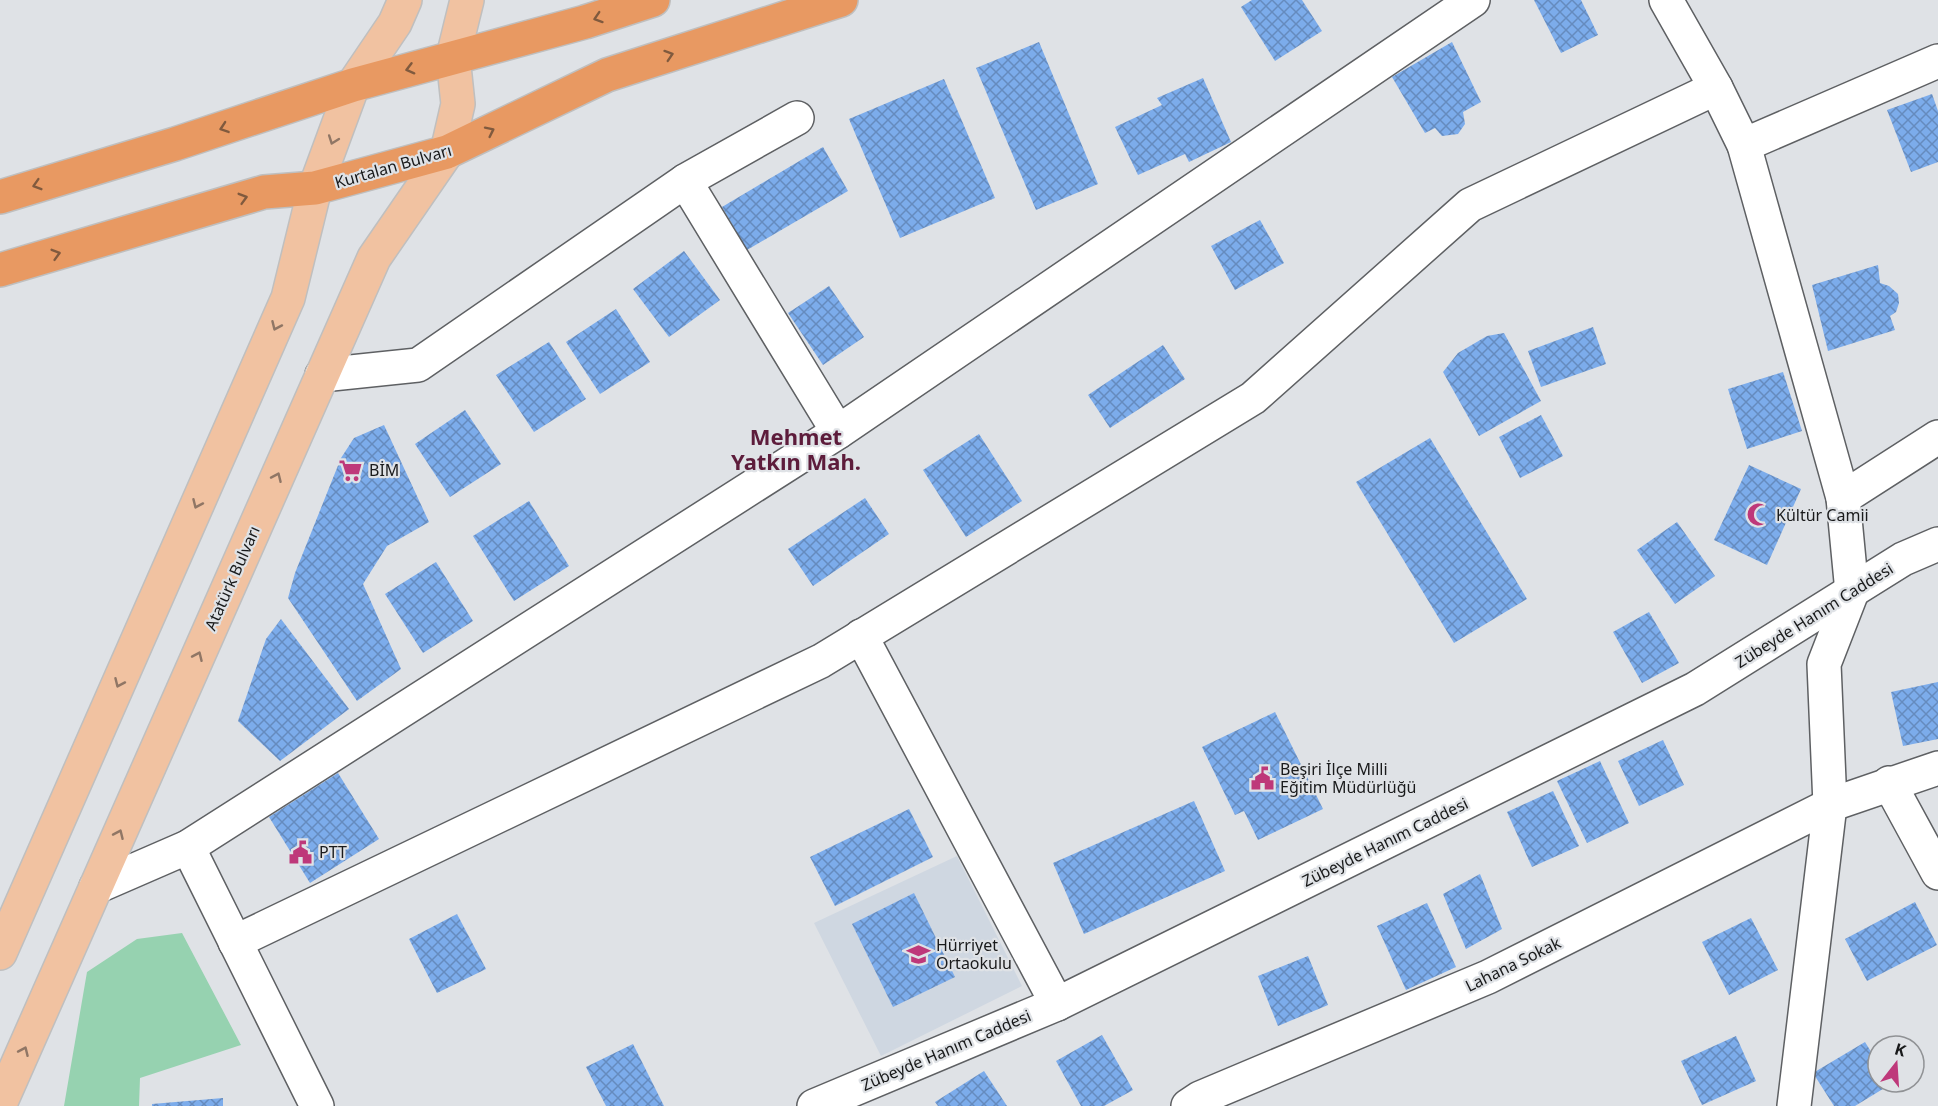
<svg xmlns="http://www.w3.org/2000/svg" width="1938" height="1106" font-family="'Noto Sans',sans-serif">
	<style>
		.built { fill: #cfd7e1 }
		.green { fill: #96d2b0 }
		.building { fill: url(#building-cross-hatch) }
		.lines { fill: none; stroke-linecap: round; stroke-linejoin: round }
		.minor-casing { stroke: #5e6063; stroke-width: 36 }
		.major-casing { stroke: #bfbfbf; stroke-width: 36 }
		.highway-casing { stroke: #bfbfbf; stroke-width: 36 }
		.minor { stroke: #fff; stroke-width: 33 }
		.major { stroke: #f1c2a1; stroke-width: 33 }
		.highway { stroke: #e89962; stroke-width: 33 }
		.oneway { stroke: #805a3e }
		.oneway2 { stroke: #907665 }
		.labels { text-anchor: middle; dominant-baseline: central; stroke-width: 4.5; stroke-linejoin: round; paint-order: stroke }
		.street-label { font-size: 16px; fill: #191a1b; stroke: #dfe2e6 }
		.poi-label { font-size: 16px; fill: #191a1b; stroke: #dfe2e6; text-anchor: start }
		.district-label { font-size: 22px; font-weight: bold; fill: #5d1c3b; stroke: #dfe2e6 }
	</style>
	<defs>
		<pattern id="building-cross-hatch" width="8" height="8" patternUnits="userSpaceOnUse" patternTransform="scale(1.5)"><rect width="8" height="8" fill="#7caceb"/><path d="M0 0l8 8M0 8l8-8" fill="none" stroke="#658bbe"/></pattern>
	</defs>
	<rect width="100%" height="100%" fill="#dfe2e6"/>
	<polygon class="built" points="957,856 1022,986 881,1056 814,923"/>
	<polygon class="green" points="182,933 241,1045 140,1078 139,1106 64,1106 87,972 137,939"/>
	<g class="building">
		<polygon points="1252,0 1302,0 1322,31 1275,61 1241,7"/>
		<polygon points="1534,0 1581,0 1598,35 1561,53"/>
		<polygon points="1039,42 1098,184 1036,210 976,68"/>
		<polygon points="1452,42 1481,102 1463,112 1465,124 1458,134 1442,136 1435,128 1425,133 1392,77"/>
		<polygon points="1203,78 1231,142 1189,162 1185,154 1138,175 1115,127 1162,105 1157,98"/>
		<polygon points="944,79 995,198 900,238 849,119"/>
		<polygon points="1932,94 1938,111 1938,162 1911,172 1887,110"/>
		<polygon points="823,147 848,191 747,250 722,207"/>
		<polygon points="1260,220 1284,263 1235,290 1211,246"/>
		<polygon points="684,251 720,300 669,337 633,289"/>
		<polygon points="1878,265 1880,283 1889,286 1898,294 1899,303 1896,312 1890,316 1895,330 1828,351 1812,285"/>
		<polygon points="829,286 864,337 823,365 788,313"/>
		<polygon points="616,309 650,362 600,394 566,342"/>
		<polygon points="1593,327 1606,364 1541,387 1528,351"/>
		<polygon points="1504,333 1541,401 1479,436 1443,372 1458,353 1487,336"/>
		<polygon points="549,342 586,399 534,432 496,375"/>
		<polygon points="1163,345 1185,379 1110,428 1088,395"/>
		<polygon points="1783,372 1802,431 1747,449 1728,389"/>
		<polygon points="465,410 501,464 450,497 415,444"/>
		<polygon points="1541,415 1563,456 1520,478 1499,437"/>
		<polygon points="384,425 429,522 387,546 363,584 401,669 357,701 288,598 295,573 341,458 354,438"/>
		<polygon points="979,434 1022,501 966,537 923,470"/>
		<polygon points="1430,438 1527,599 1454,643 1356,482"/>
		<polygon points="1749,465 1801,489 1767,565 1714,540"/>
		<polygon points="865,498 889,534 813,586 788,549"/>
		<polygon points="529,501 569,566 514,601 473,536"/>
		<polygon points="1677,522 1715,576 1675,604 1637,550"/>
		<polygon points="436,562 473,621 423,653 385,594"/>
		<polygon points="1649,612 1679,663 1642,683 1613,632"/>
		<polygon points="281,619 349,709 280,761 238,721 266,639"/>
		<polygon points="1938,682 1938,739 1903,746 1891,692"/>
		<polygon points="1275,712 1323,809 1258,840 1244,811 1235,815 1202,747"/>
		<polygon points="1663,740 1684,785 1639,806 1618,761"/>
		<polygon points="1600,761 1629,823 1587,843 1557,781"/>
		<polygon points="338,773 379,839 310,883 269,817"/>
		<polygon points="1553,791 1579,846 1532,867 1507,812"/>
		<polygon points="1194,801 1225,871 1084,934 1053,863"/>
		<polygon points="909,809 933,857 835,906 810,857"/>
		<polygon points="1480,874 1502,929 1466,949 1443,894"/>
		<polygon points="914,893 955,977 893,1007 852,924"/>
		<polygon points="1915,902 1937,945 1867,981 1845,939"/>
		<polygon points="1427,903 1456,967 1406,990 1377,926"/>
		<polygon points="457,914 486,969 437,993 409,939"/>
		<polygon points="1751,918 1778,970 1729,995 1702,942"/>
		<polygon points="1308,956 1328,1005 1278,1026 1258,976"/>
		<polygon points="1102,1035 1133,1090 1104,1106 1081,1106 1056,1061"/>
		<polygon points="1736,1036 1756,1081 1702,1105 1681,1061"/>
		<polygon points="1865,1042 1878,1063 1878,1082 1890,1082 1891,1084 1855,1106 1834,1106 1813,1073"/>
		<polygon points="633,1044 664,1106 606,1106 586,1067"/>
		<polygon points="984,1071 1007,1106 938,1106 935,1102"/>
		<polygon points="223,1098 223,1106 152,1106 152,1104"/>
	</g>
	<g class="lines">
		<defs>
			<g id="minor">
				<polyline points="1666,0 1716,88 1744,145 1843,498 1852,592 1824,664 1830,805 1794,1106"/>
				<polyline points="1744,145 1938,61"/>
				<polyline points="685,181 838,432"/>
				<polyline points="322,375 418,365 685,181 797,118"/>
				<polyline points="1843,498 1938,437"/>
				<polyline points="861,636 1057,1004"/>
				<polyline points="1889,783 1938,873"/>
				<polyline points="188,847 317,1106"/>
				<polyline points="96,887 188,847 838,432 1473,0"/>
				<polyline points="235,942 821,661 1253,398 1470,205 1716,88"/>
				<polyline points="814,1106 1057,1004 1695,689 1903,559 1938,544"/>
				<polyline points="1188,1106 1200,1098 1488,977 1830,805 1938,768"/>
			</g>
			<g id="major">
				<polyline points="0,953 288,298 315,188 353,85 395,23 405,0"/>
				<polyline points="0,1104 374,258 447,152 458,104 453,57 467,0"/>
			</g>
			<g id="highway">
				<polyline points="0,197 175,144 353,85 585,22 653,0"/>
				<polyline points="0,270 264,192 315,188 447,152 607,75 841,0"/>
			</g>
		</defs>
		<use href="#minor" class="minor-casing"/>
		<use href="#major" class="major-casing"/>
		<use href="#highway" class="highway-casing"/>
		<use href="#minor" class="minor"/>
		<use href="#major" class="major"/>
		<use href="#highway" class="highway"/>
	</g>
	<defs><path id="oneway-chevron" d="M-2-3.5L2.5 0L-2 3.5" fill="none" stroke-width="1.6" stroke-linecap="round" stroke-linejoin="round" transform="scale(1.5)"/></defs>
	<g class="oneway">
		<use href="#oneway-chevron" transform="translate(598 18) rotate(162)"/>
		<use href="#oneway-chevron" transform="translate(669 55) rotate(-18)"/>
		<use href="#oneway-chevron" transform="translate(410 69) rotate(165)"/>
		<use href="#oneway-chevron" transform="translate(224 128) rotate(161)"/>
		<use href="#oneway-chevron" transform="translate(490 131) rotate(-26)"/>
		<use href="#oneway-chevron" transform="translate(37 185) rotate(163)"/>
		<use href="#oneway-chevron" transform="translate(243 198) rotate(-16)"/>
		<use href="#oneway-chevron" transform="translate(56 254) rotate(-16)"/>
	</g>
	<g class="oneway2">
		<use href="#oneway-chevron" transform="translate(333 140) rotate(110)"/>
		<use href="#oneway-chevron" transform="translate(276 326) rotate(114)"/>
		<use href="#oneway-chevron" transform="translate(277 477) rotate(-66)"/>
		<use href="#oneway-chevron" transform="translate(197 504) rotate(114)"/>
		<use href="#oneway-chevron" transform="translate(198 656) rotate(-66)"/>
		<use href="#oneway-chevron" transform="translate(119 683) rotate(114)"/>
		<use href="#oneway-chevron" transform="translate(119 834) rotate(-66)"/>
		<use href="#oneway-chevron" transform="translate(24 1051) rotate(-66)"/>
	</g>
	<defs>
		<symbol id="supermarket-bare" viewBox="-9 -9 18 18"><path d="M-6-5.5h2.5l.6 2H6L4.5 2H-2.5L-4.4-4H-6ZM-1.5 3.2a1.3 1.3 0 1 0 .1 0ZM3 3.2a1.3 1.3 0 1 0 .1 0Z" fill="#be387a" stroke="#dfe2e6" stroke-width="2.5" paint-order="stroke"/></symbol>
		<symbol id="mosque-bare" viewBox="-9 -9 18 18"><path d="M3.5-4.9A6 6 0 1 0 3.5 4.9A5 5 0 1 1 3.5-4.9Z" fill="#be387a" stroke="#dfe2e6" stroke-width="2.5" paint-order="stroke"/></symbol>
		<symbol id="civic-bare" viewBox="-9 -9 18 18"><path d="M-.6-6.5H3V-4.5H.6V-3L4-1V1h2V6H-6V1h2V-1L-.6-3ZM-1.2 2.5V6h2.4V2.5Z" fill="#be387a" stroke="#dfe2e6" stroke-width="2.5" paint-order="stroke"/></symbol>
		<symbol id="school-bare" viewBox="-9 -9 18 18"><path d="M0-5L7-2L0 1L-7-2ZM-4 1L0 2.5L4 1V4Q0 6-4 4Z" fill="#be387a" stroke="#dfe2e6" stroke-width="2.5" paint-order="stroke"/></symbol>
	</defs>
	<g fill-rule="evenodd">
		<use href="#supermarket-bare" x="334" y="454" width="33" height="33"/>
		<use href="#mosque-bare" x="1742" y="498" width="33" height="33"/>
		<use href="#civic-bare" x="1246" y="762" width="33" height="33"/>
		<use href="#civic-bare" x="284" y="836" width="33" height="33"/>
		<use href="#school-bare" x="902" y="938" width="33" height="33"/>
	</g>
	<g class="labels">
		<g class="street-label">
			<text transform="translate(393 166) rotate(-16)">Kurtalan Bulvarı</text>
			<text transform="translate(232 578) rotate(-66)">Atatürk Bulvarı</text>
			<text transform="translate(1814 615) rotate(-32)">Zübeyde Hanım Caddesi</text>
			<text transform="translate(1385 842) rotate(-26)">Zübeyde Hanım Caddesi</text>
			<text transform="translate(1513 964) rotate(-26)">Lahana Sokak</text>
			<text transform="translate(946 1050) rotate(-23)">Zübeyde Hanım Caddesi</text>
		</g>
		<g class="poi-label">
			<text x="369" y="470">BİM</text>
			<text x="1776" y="515">Kültür Camii</text>
			<text x="1280" y="769">Beşiri İlçe Milli<tspan x="1280" dy="18">Eğitim Müdürlüğü</tspan></text>
			<text x="319" y="852">PTT</text>
			<text x="936" y="945">Hürriyet<tspan x="936" dy="18">Ortaokulu</tspan></text>
		</g>
		<g class="district-label">
			<text x="796" y="436">Mehmet<tspan x="796" dy="25">Yatkın Mah.</tspan></text>
		</g>
	</g>
	<g transform="translate(1896 1064) rotate(17)"><circle r="28" fill="#dfe2e6" stroke="#909295" stroke-width="1.5"/>
	<path d="M0-4.5L10 22L0 15L-10 22Z" fill="#be387a"/>
	<text y="-9" font-size="16" font-weight="bold" text-anchor="middle" fill="#191a1b">K</text>
	</g>
</svg>
